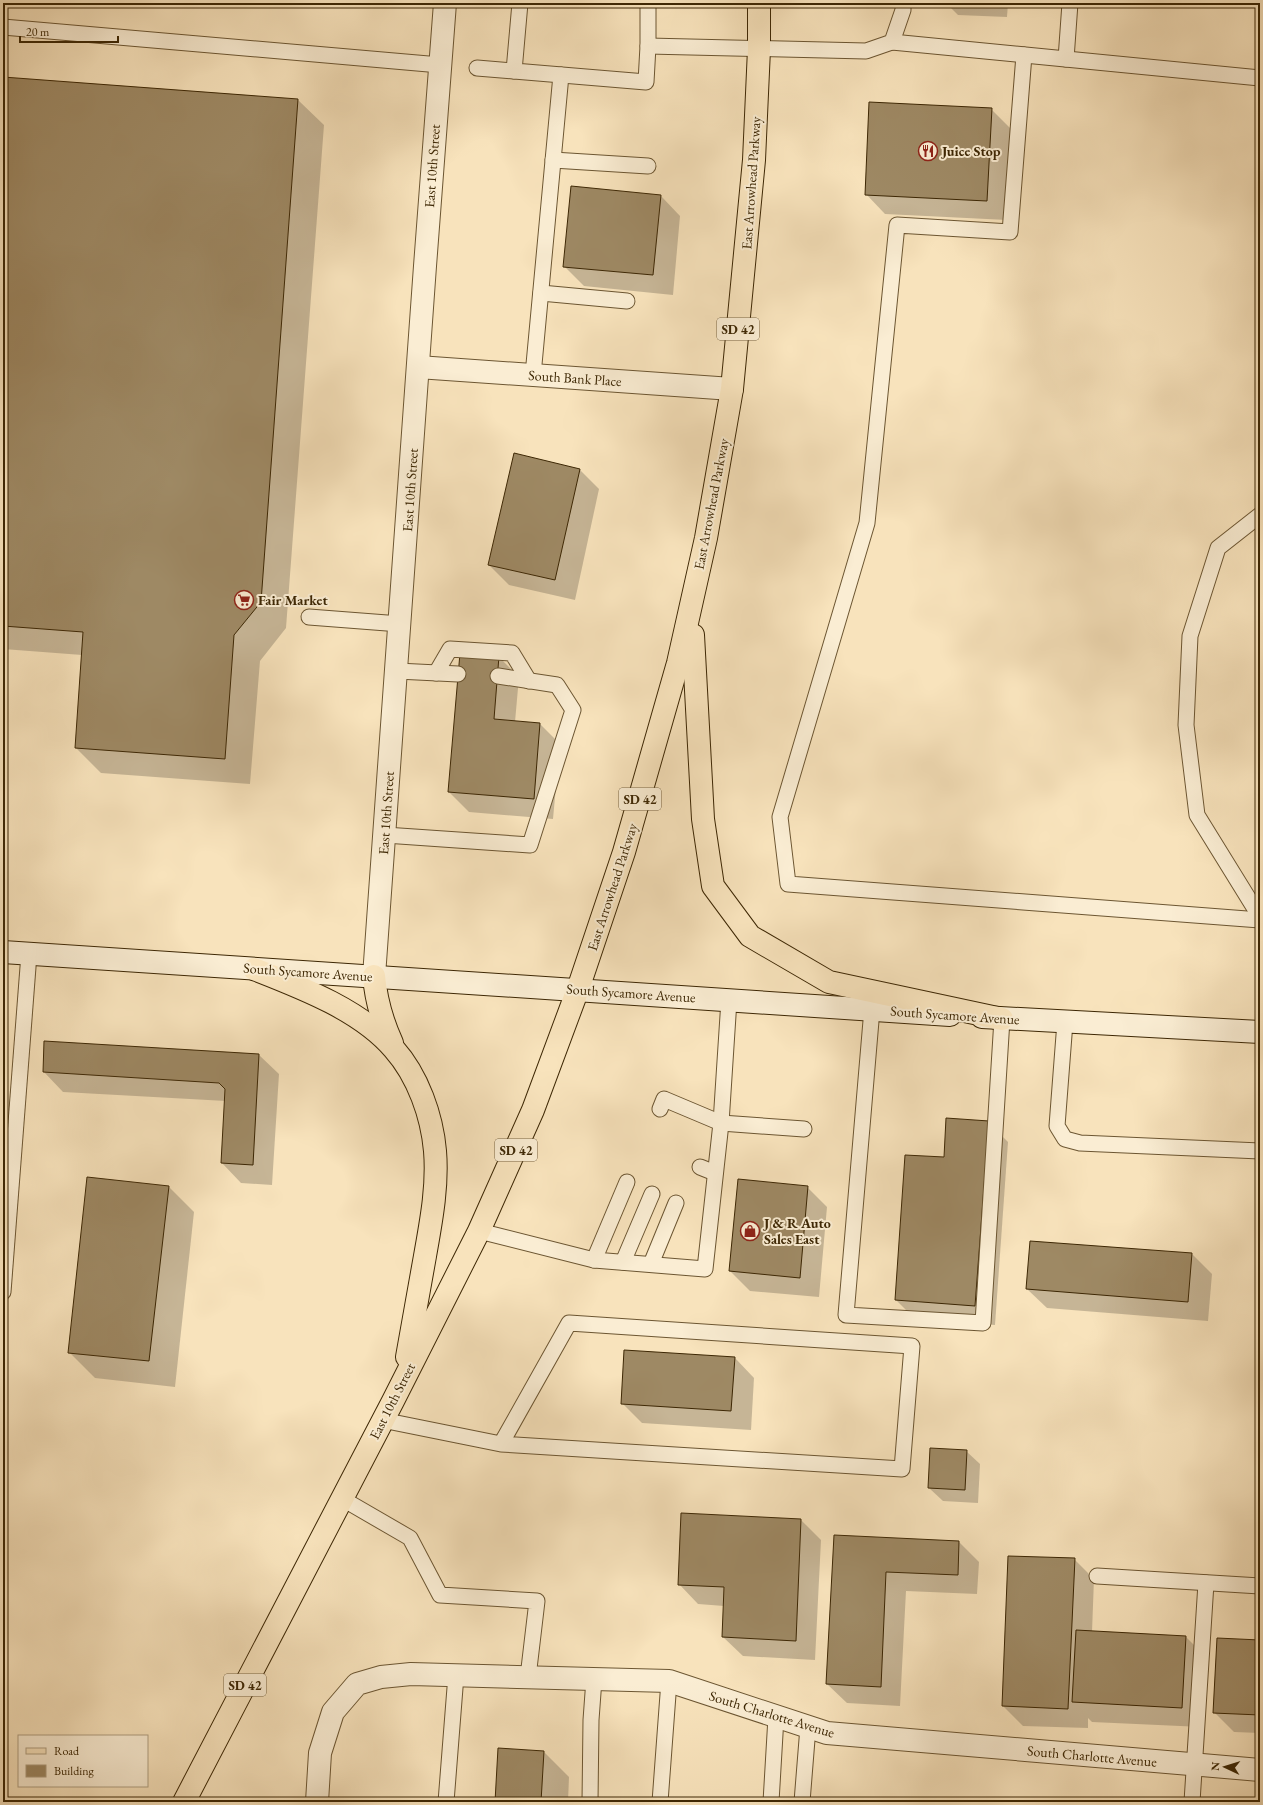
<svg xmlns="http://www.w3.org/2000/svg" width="1263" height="1805" font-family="'EB Garamond',serif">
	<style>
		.shadow { fill: #0003 }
		.building { fill: #9e8964; stroke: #3d2704 }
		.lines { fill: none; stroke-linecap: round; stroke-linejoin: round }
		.lane-casing { stroke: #6c5632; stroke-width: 17 }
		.street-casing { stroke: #6c5632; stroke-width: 24 }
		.secondary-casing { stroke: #3d2704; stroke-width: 24 }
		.primary-casing { stroke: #3d2704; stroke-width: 24 }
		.lane { stroke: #faedd3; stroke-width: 15 }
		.street { stroke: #faedd3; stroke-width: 22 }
		.secondary { stroke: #faedd3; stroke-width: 22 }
		.primary { stroke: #f8e3bc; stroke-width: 22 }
		.labels { text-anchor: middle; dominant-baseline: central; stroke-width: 4; stroke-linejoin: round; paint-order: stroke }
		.shield { fill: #faedd3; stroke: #766242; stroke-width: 1 }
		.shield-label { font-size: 13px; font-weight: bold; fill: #3d2704 }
		.poi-label { font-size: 14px; font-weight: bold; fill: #3d2704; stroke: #faedd3; text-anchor: start }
		.street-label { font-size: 14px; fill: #3d2704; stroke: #faedd3 }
	</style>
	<rect width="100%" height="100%" fill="#f8e3bc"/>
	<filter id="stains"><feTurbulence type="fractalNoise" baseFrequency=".005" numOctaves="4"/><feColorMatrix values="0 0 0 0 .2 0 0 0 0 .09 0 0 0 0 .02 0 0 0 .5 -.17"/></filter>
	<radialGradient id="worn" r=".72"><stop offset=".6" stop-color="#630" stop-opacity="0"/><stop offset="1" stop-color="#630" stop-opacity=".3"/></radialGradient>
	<g class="shadow">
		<polygon points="946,3 1008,3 1007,17 958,15"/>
		<polygon points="3,78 298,100 324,125 286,628 260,661 250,784 101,773 76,748 82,655 3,649"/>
		<polygon points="991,109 1011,129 1007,220 885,214 866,194"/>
		<polygon points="661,196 680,216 673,295 584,286 564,266"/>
		<polygon points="579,469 599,489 575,600 509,585 489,565"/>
		<polygon points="499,657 519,677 515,722 540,724 560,744 553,819 469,812 449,792"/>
		<polygon points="259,1055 279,1074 272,1185 241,1183 222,1163 226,1101 63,1092 44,1072"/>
		<polygon points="988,1122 1008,1142 995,1325 915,1319 896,1300 945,1158"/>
		<polygon points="168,1186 194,1212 175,1387 95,1378 69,1352"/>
		<polygon points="807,1187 827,1207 819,1297 750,1291 730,1271"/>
		<polygon points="1192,1254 1212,1274 1208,1321 1047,1308 1027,1289"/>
		<polygon points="735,1358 754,1378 751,1430 642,1423 622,1403"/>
		<polygon points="966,1451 980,1464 978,1503 943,1501 929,1488"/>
		<polygon points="682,1514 801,1520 821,1540 815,1660 743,1656 723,1637 724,1606 698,1604 679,1584"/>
		<polygon points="834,1536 959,1542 979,1562 977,1594 906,1591 900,1706 847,1703 827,1684"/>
		<polygon points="1074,1559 1094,1579 1092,1632 1186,1637 1206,1657 1202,1727 1092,1722 1088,1718 1088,1728 1023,1726 1003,1706"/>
		<polygon points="1260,1641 1260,1733 1234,1732 1214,1712"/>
		<polygon points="544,1752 569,1777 568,1802 496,1802"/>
	</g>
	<g class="building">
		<polygon points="3,77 298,99 261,602 234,635 225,759 75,748 83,632 3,626"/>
		<polygon points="869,102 992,108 987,201 865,195"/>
		<polygon points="571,186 661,195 653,275 563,267"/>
		<polygon points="514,453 580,469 555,580 488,565"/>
		<polygon points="460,653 499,656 494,719 540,723 534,799 448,792"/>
		<polygon points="44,1041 259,1054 253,1165 221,1163 225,1089 219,1083 43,1072"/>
		<polygon points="946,1118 989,1121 975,1306 895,1300 905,1155 944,1157"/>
		<polygon points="87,1177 169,1186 149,1361 68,1353"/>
		<polygon points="738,1179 808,1186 800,1278 729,1271"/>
		<polygon points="1030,1241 1192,1253 1188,1302 1026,1289"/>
		<polygon points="624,1350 735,1357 731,1411 621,1404"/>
		<polygon points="930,1448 967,1450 965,1490 928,1488"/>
		<polygon points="681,1513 801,1519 796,1641 722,1637 724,1587 678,1585"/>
		<polygon points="834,1535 959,1541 958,1575 886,1572 881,1687 826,1684"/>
		<polygon points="1008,1556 1075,1558 1068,1709 1002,1706"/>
		<polygon points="1076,1630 1186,1636 1182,1708 1072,1702"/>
		<polygon points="1217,1638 1260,1640 1260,1715 1213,1713"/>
		<polygon points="498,1748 544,1751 541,1802 495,1802"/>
	</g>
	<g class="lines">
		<defs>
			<g id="lane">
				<polyline points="520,3 514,71 646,82 648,46 648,3"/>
				<polyline points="3,27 440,65"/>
				<polyline points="892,42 1260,78"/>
				<polyline points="648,46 866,51 892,42 903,10 903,3"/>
				<polyline points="1024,55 1010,232 897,225 867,523 780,817 788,884 1260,920"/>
				<polyline points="1066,59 1070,3"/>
				<polyline points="477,68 514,71"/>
				<polyline points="553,160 648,166"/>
				<polyline points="541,293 627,301"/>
				<polyline points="533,375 561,75"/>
				<polyline points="1260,515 1218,548 1190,636 1186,725 1197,815 1260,917"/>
				<polyline points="309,617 400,624"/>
				<polyline points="397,671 458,674"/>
				<polyline points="436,673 450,649 512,653 529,681"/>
				<polyline points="385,835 530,845 573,710 557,685 498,676"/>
				<polyline points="872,1009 846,1315 983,1323 1002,1019"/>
				<polyline points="1065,1022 1057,1126 1065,1139 1080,1143 1260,1151"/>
				<polyline points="660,1109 664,1099 721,1123 804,1129"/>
				<polyline points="700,1167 715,1173"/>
				<polyline points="479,1231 594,1260 705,1269 721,1123 729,1000"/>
				<polyline points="594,1260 627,1182"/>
				<polyline points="623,1262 652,1194"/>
				<polyline points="651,1264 676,1203"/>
				<polyline points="3,1292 29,954"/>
				<polyline points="382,1420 501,1444 902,1469 912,1346 569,1323 501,1444"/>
				<polyline points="341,1498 410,1538 440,1595 537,1601 528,1677"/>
				<polyline points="1097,1576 1260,1586"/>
				<polyline points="446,1802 456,1675"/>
				<polyline points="590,1802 591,1720 594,1679"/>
				<polyline points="660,1802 669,1681"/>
				<polyline points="771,1802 776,1717"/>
				<polyline points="802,1802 808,1727"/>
				<polyline points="1192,1802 1206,1583"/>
			</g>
			<g id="street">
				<polyline points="418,367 732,389"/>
				<polyline points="374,976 425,266 445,3"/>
				<polyline points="317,1802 320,1753 333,1712 357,1684 381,1677 411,1674 669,1681 827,1733 1260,1770"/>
			</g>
			<g id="secondary">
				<polyline points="3,952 950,1015"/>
				<polyline points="982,1017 1260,1032"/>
			</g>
			<g id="primary">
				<polyline points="693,635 703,819 713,886 750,936 829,982 1002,1019"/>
				<path d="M254 969C300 987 361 1010 394 1049 418 1076 432 1116 435 1151 438 1186 431 1222 425 1256 419 1290 413 1323 407 1357"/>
				<path d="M374 976C376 1001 382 1021 392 1043"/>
				<polyline points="184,1802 393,1401 479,1231 533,1110 578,989 624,852 678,663 706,538 732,389 754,160 759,49 759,3"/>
			</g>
		</defs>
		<use href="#lane" class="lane-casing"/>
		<use href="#street" class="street-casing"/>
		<use href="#secondary" class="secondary-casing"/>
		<use href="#primary" class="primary-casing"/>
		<use href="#lane" class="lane"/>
		<use href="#street" class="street"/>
		<use href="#secondary" class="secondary"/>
		<use href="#primary" class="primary"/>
	</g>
	<defs>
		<symbol id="restaurant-ring" viewBox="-11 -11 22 22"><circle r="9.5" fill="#faedd3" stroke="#8f2418" stroke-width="1.5"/><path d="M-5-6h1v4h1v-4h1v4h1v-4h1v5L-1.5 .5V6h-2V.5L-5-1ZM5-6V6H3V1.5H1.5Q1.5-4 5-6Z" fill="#8f2418"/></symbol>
		<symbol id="supermarket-ring" viewBox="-11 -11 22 22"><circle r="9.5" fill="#faedd3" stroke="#8f2418" stroke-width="1.5"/><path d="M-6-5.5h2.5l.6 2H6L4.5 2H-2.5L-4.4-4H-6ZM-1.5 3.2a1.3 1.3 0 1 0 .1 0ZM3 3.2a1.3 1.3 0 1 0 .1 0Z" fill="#8f2418"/></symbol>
		<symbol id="shop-ring" viewBox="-11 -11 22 22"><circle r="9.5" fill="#faedd3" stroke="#8f2418" stroke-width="1.5"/><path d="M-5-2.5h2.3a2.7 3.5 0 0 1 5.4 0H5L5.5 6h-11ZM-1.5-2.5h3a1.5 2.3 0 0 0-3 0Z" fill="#8f2418"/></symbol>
	</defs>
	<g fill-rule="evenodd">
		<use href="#restaurant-ring" x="917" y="140" width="22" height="22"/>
		<use href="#supermarket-ring" x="233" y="589" width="22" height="22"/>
		<use href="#shop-ring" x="739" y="1220" width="22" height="22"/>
	</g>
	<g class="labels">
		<g class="shield">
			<rect x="717" y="318" width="42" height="22" rx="3"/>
			<rect x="619" y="788" width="42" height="22" rx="3"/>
			<rect x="495" y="1139" width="42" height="22" rx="3"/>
			<rect x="224" y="1674" width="42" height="22" rx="3"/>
		</g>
		<g class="shield-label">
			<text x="738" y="329">SD 42</text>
			<text x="640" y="799">SD 42</text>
			<text x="516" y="1150">SD 42</text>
			<text x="245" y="1685">SD 42</text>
		</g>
		<g class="poi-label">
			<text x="942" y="151">Juice Stop</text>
			<text x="258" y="600">Fair Market</text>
			<text x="764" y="1223">J &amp; R Auto<tspan x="764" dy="16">Sales East</tspan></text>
		</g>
		<g class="street-label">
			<text transform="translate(432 166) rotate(-86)">East 10th Street</text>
			<text transform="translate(751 183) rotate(-86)">East Arrowhead Parkway</text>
			<text transform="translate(575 378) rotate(4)">South Bank Place</text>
			<text transform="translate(410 490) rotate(-86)">East 10th Street</text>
			<text transform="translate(711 504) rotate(-79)">East Arrowhead Parkway</text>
			<text transform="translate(386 813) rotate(-86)">East 10th Street</text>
			<text transform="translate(612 887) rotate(-72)">East Arrowhead Parkway</text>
			<text transform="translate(308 972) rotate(4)">South Sycamore Avenue</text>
			<text transform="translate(631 993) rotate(4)">South Sycamore Avenue</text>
			<text transform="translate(955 1015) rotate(4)">South Sycamore Avenue</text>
			<text transform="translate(392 1401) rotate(-63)">East 10th Street</text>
			<text transform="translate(772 1714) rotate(17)">South Charlotte Avenue</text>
			<text transform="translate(1092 1756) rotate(5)">South Charlotte Avenue</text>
		</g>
	</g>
	<rect width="1263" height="1805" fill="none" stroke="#f8e3bc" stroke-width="16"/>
	<rect x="4" y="4" width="1255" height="1797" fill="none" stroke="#3d2704" stroke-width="2"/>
	<rect x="8" y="8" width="1247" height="1789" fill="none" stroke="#3d2704"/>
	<rect x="18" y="1735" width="130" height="52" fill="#faedd3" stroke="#ae9e80"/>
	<rect x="26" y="1748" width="20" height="6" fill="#f8e3bc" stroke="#ae9e80"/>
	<text x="54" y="1755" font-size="12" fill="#3d2704">Road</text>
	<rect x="26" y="1765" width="20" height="12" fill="#9e8964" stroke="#ae9e80"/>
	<text x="54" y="1775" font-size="12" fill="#3d2704">Building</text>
	<g transform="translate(1225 1767) rotate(274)" stroke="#faedd3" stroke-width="3" paint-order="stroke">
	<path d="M0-3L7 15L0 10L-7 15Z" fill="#3d2704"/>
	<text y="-6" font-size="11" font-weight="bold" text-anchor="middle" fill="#3d2704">N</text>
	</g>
	<path d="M20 36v6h98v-6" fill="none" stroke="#3d2704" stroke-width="2"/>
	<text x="26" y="36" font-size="12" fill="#3d2704" stroke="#faedd3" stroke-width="3" paint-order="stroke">20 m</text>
	<rect width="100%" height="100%" filter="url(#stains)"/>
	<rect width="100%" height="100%" fill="url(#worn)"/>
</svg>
